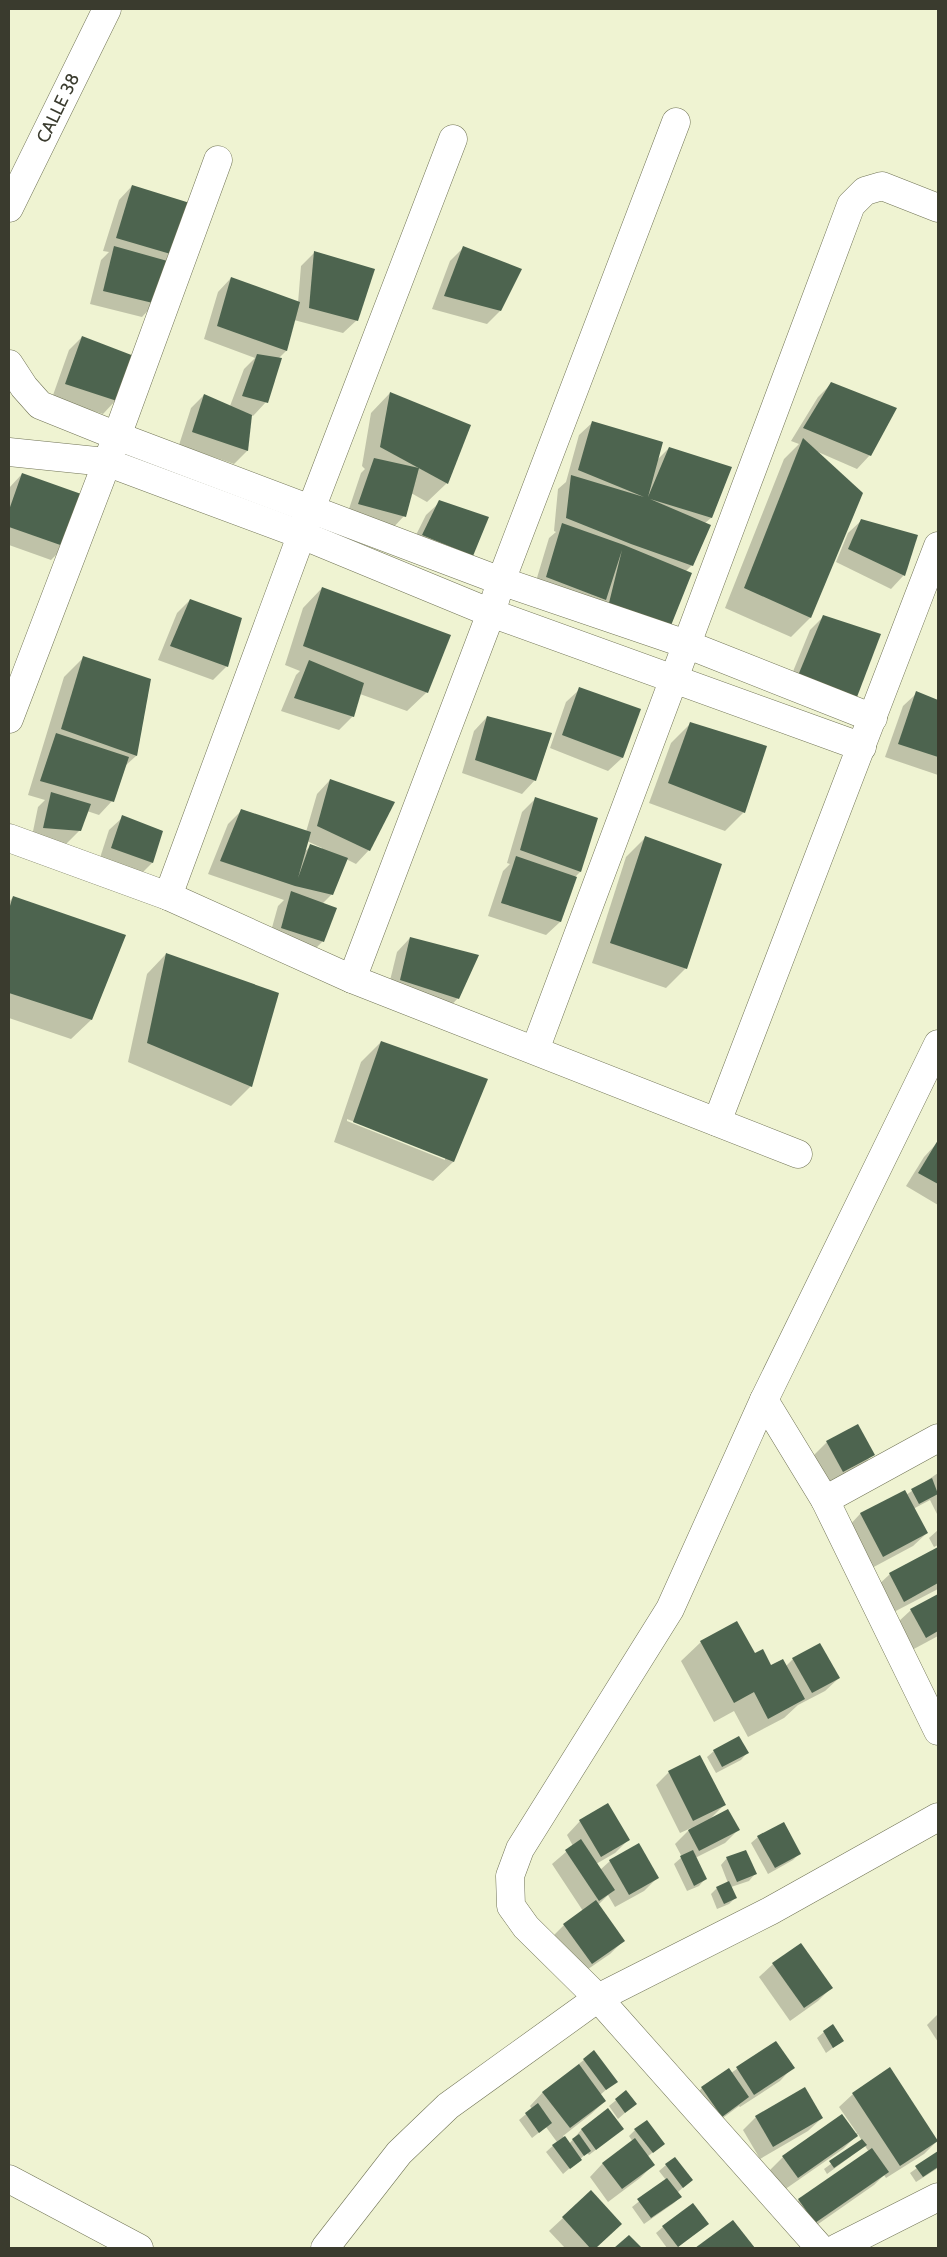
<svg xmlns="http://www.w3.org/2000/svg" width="947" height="2257" font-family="Cabin,sans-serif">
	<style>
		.shadow { fill: #0003; fill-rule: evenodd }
		.building { fill: #4d644f }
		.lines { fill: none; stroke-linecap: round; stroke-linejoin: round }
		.minor-casing { stroke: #707355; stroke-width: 29 }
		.minor { stroke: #fff; stroke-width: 28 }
		.labels { text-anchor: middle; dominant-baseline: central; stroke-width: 5; stroke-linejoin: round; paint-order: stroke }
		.street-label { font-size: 18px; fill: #3a3b2e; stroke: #fff }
	</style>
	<rect width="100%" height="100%" fill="#eff3d2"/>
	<g class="shadow">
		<polygon points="132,186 191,205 155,303 142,317 90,304 101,260 109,252 103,251 119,200"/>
		<polygon points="463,248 500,311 487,324 432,309 450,261"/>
		<polygon points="315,252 357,320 343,333 294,320 286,351 278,359 266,402 253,416 251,415 247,451 234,464 179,445 191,408 204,395 230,406 244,369 255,358 204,339 218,292 231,278 298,303 301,266"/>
		<polygon points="82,337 116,400 103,414 52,398 69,350"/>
		<polygon points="832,383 870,455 857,469 818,452 810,618 791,637 725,608 784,459 799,444 791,441 818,397"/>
		<polygon points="390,393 447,483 427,502 411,493 404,516 391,530 346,518 361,473 365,469 362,466 371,413"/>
		<polygon points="593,422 657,460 669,448 731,468 711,518 705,523 692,565 686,571 669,628 533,591 549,538 556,532 554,531 558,489 566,482 579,435"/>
		<polygon points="22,474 65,546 51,560 9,545 9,488"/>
		<polygon points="440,502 487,517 459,568 409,549 426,515"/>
		<polygon points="862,520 904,575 891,589 836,562 848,533"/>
		<polygon points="322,588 427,692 407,711 360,694 353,716 339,730 281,711 296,675 300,671 285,665 303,608"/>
		<polygon points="190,600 227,666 213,680 158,660 177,613"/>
		<polygon points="823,617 880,635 785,691 810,630"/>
		<polygon points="83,658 150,680 136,756 125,766 112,801 99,815 87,811 80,830 66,844 31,841 38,807 45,800 28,795 64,677"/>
		<polygon points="580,689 639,709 622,758 608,771 550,748 566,702"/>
		<polygon points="917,693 938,702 938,775 885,757 903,706"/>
		<polygon points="487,717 535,780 522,794 462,773 474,731"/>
		<polygon points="691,723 744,812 725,831 649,803 671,743"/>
		<path d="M330 780 369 850 356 864 346 859 332 894 322 904 336 909 322 942 309 955 268 942 278 906 284 900 208 874 228 824 242 810 306 832 317 794ZM307 841 322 848V850L311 846 304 852Z"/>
		<polygon points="535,799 597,819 580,872 574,878 560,922 546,935 488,916 503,871 510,864 507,863 522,812"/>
		<polygon points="123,817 162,831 152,863 139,876 99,861 109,830"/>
		<polygon points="645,838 686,968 666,988 592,963 626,857"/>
		<polygon points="13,897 91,1020 71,1039 9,1018 9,902"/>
		<polygon points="410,938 458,998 445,1012 387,993 397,952"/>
		<polygon points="166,954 251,1086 231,1106 128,1062 147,974"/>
		<path d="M381 1042 486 1080 453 1162 433 1181 334 1142 361 1062ZM347 1119 445 1157V1160L347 1121Z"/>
		<polygon points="937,1143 938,1144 938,1205 906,1186 924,1157"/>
		<polygon points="827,1442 873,1454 860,1468 829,1484 814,1455"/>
		<polygon points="938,1473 938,1516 930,1500 913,1509 927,1533 913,1546 870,1569 847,1528 860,1514 904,1492 906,1495"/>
		<polygon points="938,1530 938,1545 934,1547 929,1538"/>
		<polygon points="938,1548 938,1589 890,1614 876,1587 890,1574"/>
		<polygon points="938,1595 938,1636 912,1650 897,1623 911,1610"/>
		<polygon points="701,1642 754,1655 771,1667 786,1666 793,1659 839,1678 825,1691 798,1705 784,1718 748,1737 734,1711 714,1722 681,1661"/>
		<polygon points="714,1751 747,1753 741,1760 716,1773 707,1757"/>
		<polygon points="669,1772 724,1805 710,1819 738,1830 725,1843 695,1858 705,1879 699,1886 687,1891 674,1864 682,1857 675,1844 691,1828 680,1833 656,1785"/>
		<polygon points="580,1821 628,1840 615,1853 596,1864 600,1870 610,1861 657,1878 644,1891 615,1907 608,1895 598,1905 623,1941 610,1954 578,1976 551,1938 564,1925 583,1911 552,1864 573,1846 567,1835"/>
		<polygon points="758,1837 800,1853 793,1860 768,1874 751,1843"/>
		<polygon points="727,1858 755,1874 749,1881 731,1887 735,1898 729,1904 717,1909 711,1894 717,1888 728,1883 721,1865"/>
		<polygon points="800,1944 831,1988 818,2001 790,2021 759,1977 773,1964"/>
		<polygon points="938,2014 938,2042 927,2025"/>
		<polygon points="824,2032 842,2041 826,2053 817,2038"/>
		<polygon points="776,2042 793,2067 780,2081 740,2107 739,2106 708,2129 689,2101 702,2088 731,2073"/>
		<polygon points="594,2052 616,2081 600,2095 605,2101 591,2114 563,2136 569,2144 581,2130 608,2110 623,2129 589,2155 587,2153 563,2174 546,2152 557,2142 546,2127 532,2138 519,2120 532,2109 530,2106 543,2092"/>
		<polygon points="626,2092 635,2104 618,2119 609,2106"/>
		<polygon points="853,2094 937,2141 924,2154 886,2178 884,2175 874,2185 801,2236 786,2213 799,2200 869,2152 865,2146 827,2174 824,2169 862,2141 858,2134 843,2149 784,2190 770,2170 783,2157 857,2133 839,2107"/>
		<polygon points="756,2117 822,2118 808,2131 760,2159 743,2130"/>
		<polygon points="635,2130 663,2144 647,2157 653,2165 640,2178 608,2202 590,2177 603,2163 633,2142 629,2136"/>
		<polygon points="938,2153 938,2168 916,2182 910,2173"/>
		<polygon points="666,2165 691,2180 677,2193 680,2197 674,2203 644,2224 632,2207 666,2180 659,2171"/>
		<polygon points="591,2192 607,2237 595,2248 565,2248 549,2231"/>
		<polygon points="733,2221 753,2248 697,2248"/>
		<polygon points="707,2224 677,2248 667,2248 656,2233 663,2227"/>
	</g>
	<g class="building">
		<polygon points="132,185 193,204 174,255 116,238"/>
		<polygon points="114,246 171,262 157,304 103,291"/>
		<polygon points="463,246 522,269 501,311 444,296"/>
		<polygon points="314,251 375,269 358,321 309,308"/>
		<polygon points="231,277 300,302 287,351 217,326"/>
		<polygon points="82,336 134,356 117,401 65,384"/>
		<polygon points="257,354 282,358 268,403 242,396"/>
		<polygon points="831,382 897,408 871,456 803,428"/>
		<polygon points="390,392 471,425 448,484 380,447"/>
		<polygon points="204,394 252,415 248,451 192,432"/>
		<polygon points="592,421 663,442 648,497 669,447 732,467 712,518 650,499 711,525 693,566 631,544 566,518 571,475 644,497 578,470"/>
		<polygon points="803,438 863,493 811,618 744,588"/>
		<polygon points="374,458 419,468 406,517 358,504"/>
		<polygon points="22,473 84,495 66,547 9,527 9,510"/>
		<polygon points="439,500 489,517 473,556 422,535"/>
		<polygon points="861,519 918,535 905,576 848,549"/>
		<polygon points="562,523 624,545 692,573 670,628 608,607 622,550 606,600 546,577"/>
		<polygon points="322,587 451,635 428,693 303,646"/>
		<polygon points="190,599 242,618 228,667 170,646"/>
		<polygon points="823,615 881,634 857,697 797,678"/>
		<polygon points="83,656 151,679 137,756 61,729"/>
		<polygon points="309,660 364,683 354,717 294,698"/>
		<polygon points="579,687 641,709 623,758 562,735"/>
		<polygon points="916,691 938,700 938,757 898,744"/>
		<polygon points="487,716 552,733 536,781 475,760"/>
		<polygon points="690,722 767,746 745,813 668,783"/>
		<polygon points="56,733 129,757 114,802 40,781"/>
		<polygon points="330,779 395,802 370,851 317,826"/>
		<polygon points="51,792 91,804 81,831 43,828"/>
		<polygon points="535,797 598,818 581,872 520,850"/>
		<polygon points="241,809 311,832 298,878 310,844 348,858 333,895 295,886 220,861"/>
		<polygon points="122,815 163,831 153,863 111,848"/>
		<polygon points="645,836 722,864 687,969 610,943"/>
		<polygon points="516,856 577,877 561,922 501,903"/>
		<polygon points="291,891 337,908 324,942 281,928"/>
		<polygon points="13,896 126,935 92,1020 9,993 9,909"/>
		<polygon points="410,937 479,955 459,999 400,980"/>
		<polygon points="166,953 279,993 252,1087 147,1043"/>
		<polygon points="381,1041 488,1079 454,1162 353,1122"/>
		<polygon points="938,1140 938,1184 918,1173"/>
		<polygon points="858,1424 875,1455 843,1472 826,1441"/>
		<polygon points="932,1478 938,1494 919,1504 911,1489"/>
		<polygon points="905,1490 928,1533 883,1557 860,1513"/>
		<polygon points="938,1547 938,1583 904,1602 889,1573"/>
		<polygon points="938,1594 938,1631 926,1638 910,1609"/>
		<polygon points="737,1621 755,1653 763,1649 771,1665 783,1659 805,1699 768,1719 754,1692 734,1703 700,1641"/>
		<polygon points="820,1643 840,1678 812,1693 792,1658"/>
		<polygon points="739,1736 749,1753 722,1767 713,1750"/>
		<polygon points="700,1755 726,1805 693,1821 668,1771"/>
		<polygon points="608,1803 630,1840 601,1857 579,1820"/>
		<polygon points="728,1809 740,1830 699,1851 688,1830"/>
		<polygon points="784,1822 801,1854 775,1868 757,1836"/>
		<polygon points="581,1839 615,1890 599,1901 565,1850"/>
		<polygon points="639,1843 659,1878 629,1895 609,1860"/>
		<polygon points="693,1850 707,1879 694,1886 680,1856"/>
		<polygon points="746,1850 757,1874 737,1882 726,1857"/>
		<polygon points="729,1881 737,1898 724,1904 716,1887"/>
		<polygon points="596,1900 625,1941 592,1964 563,1924"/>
		<polygon points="801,1943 833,1988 804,2008 772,1963"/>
		<polygon points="833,2024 844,2041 833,2048 823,2031"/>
		<polygon points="776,2041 795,2068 754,2095 736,2067"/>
		<polygon points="594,2050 618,2082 606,2090 583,2059"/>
		<polygon points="579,2064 606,2101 570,2128 542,2092"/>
		<polygon points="890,2067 938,2141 900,2166 852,2093"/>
		<polygon points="729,2068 749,2097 722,2117 701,2087"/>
		<polygon points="805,2087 823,2118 773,2147 755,2116"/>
		<polygon points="626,2090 637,2104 625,2113 615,2099"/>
		<polygon points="538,2103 552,2123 539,2133 525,2113"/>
		<polygon points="608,2108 624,2129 596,2150 581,2129"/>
		<polygon points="842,2114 858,2136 798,2178 782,2156"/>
		<polygon points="647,2120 665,2144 653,2153 634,2129"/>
		<polygon points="579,2134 591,2151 584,2156 572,2139"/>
		<polygon points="565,2136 582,2160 570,2169 552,2145"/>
		<polygon points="635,2138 655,2165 622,2189 602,2163"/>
		<polygon points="862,2139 867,2145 834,2168 829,2161"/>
		<polygon points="872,2148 889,2172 815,2223 798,2199"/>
		<polygon points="938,2151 938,2167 923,2177 915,2166"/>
		<polygon points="675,2157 693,2180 683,2188 665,2164"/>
		<polygon points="667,2178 682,2197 651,2218 637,2199"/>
		<polygon points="591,2190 622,2224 596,2248 590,2248 562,2217"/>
		<polygon points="693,2203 709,2224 678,2247 662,2226"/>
		<polygon points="733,2220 755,2248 695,2248"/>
		<polygon points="629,2235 642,2248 614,2248"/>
	</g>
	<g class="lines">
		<defs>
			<g id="minor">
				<polyline points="9,208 107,9"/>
				<polyline points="9,364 24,387 40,405 117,436 501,581 686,644 873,718"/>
				<polyline points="9,452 106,462 302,535 491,613 862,747"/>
				<polyline points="9,719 117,436 218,160"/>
				<polyline points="9,838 168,896 352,979 798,1154"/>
				<polyline points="168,896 311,509 453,139"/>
				<polyline points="352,979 491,613 501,581 676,122"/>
				<polyline points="938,1044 764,1400 825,1500 938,1731"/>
				<polyline points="535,1050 851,205 865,191 882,186 938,208"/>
				<polyline points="717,1122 938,546"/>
				<polyline points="764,1400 670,1609 520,1849 510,1876 511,1906 526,1927 598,1998 820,2248"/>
				<polyline points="825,1500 938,1438"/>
				<polyline points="9,2179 139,2248"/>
				<polyline points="325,2248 399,2153 448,2106 598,1998 770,1911 938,1817"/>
				<polyline points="837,2248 938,2197"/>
			</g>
		</defs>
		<use href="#minor" class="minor-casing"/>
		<use href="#minor" class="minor"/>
	</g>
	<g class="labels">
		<g class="street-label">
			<text transform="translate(58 108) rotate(-64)">CALLE 38</text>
		</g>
	</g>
	<rect width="947" height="2257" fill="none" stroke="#3a3b2e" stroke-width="20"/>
</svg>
